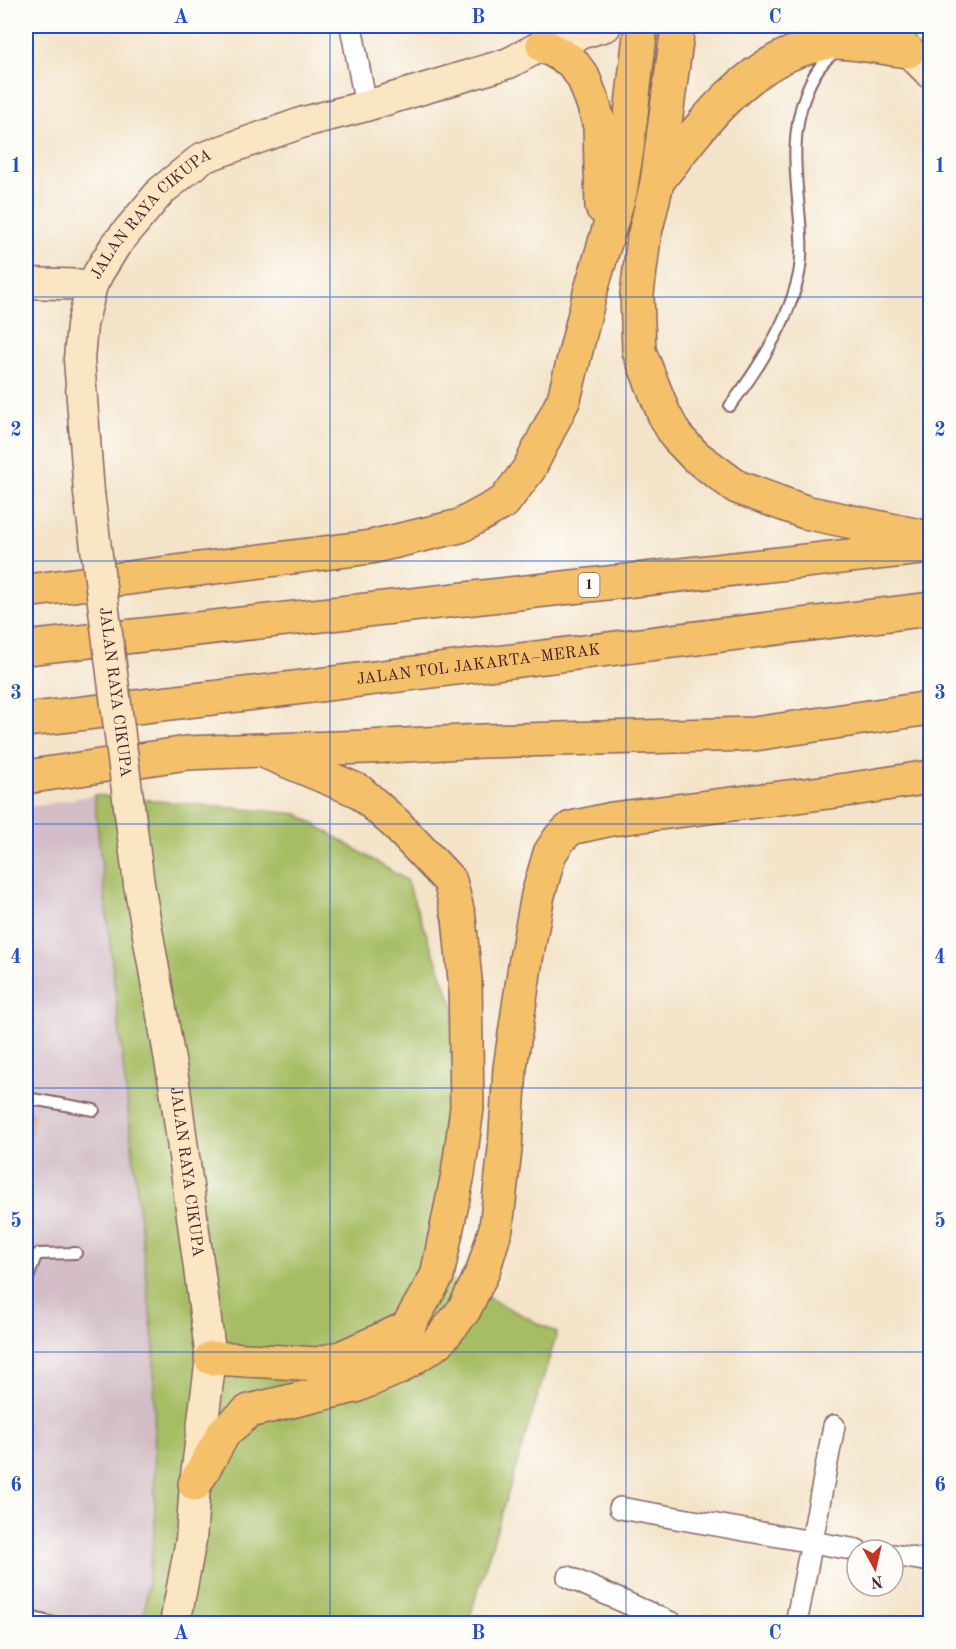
<svg xmlns="http://www.w3.org/2000/svg" width="956" height="1649" font-family="'Old Standard TT',serif">
	<style>
		.industrial { fill: #d2bdc6 }
		.green { fill: #a6bd63; stroke: #786e47; stroke-width: 1.5 }
		.building { fill: #e49a6f }
		.lines { fill: none; stroke-linecap: round; stroke-linejoin: round }
		.lane-casing { stroke: #856462; stroke-width: 14 }
		.street-casing { stroke: #856462; stroke-width: 24 }
		.secondary-casing { stroke: #856462; stroke-width: 33 }
		.highway-casing { stroke: #856462; stroke-width: 36 }
		.lane { stroke: #fff; stroke-width: 10 }
		.street { stroke: #fff; stroke-width: 21 }
		.secondary { stroke: #fbe6c3; stroke-width: 30 }
		.highway { stroke: #f4c16a; stroke-width: 33 }
		.secondary-bridge-casing { stroke: #856462; stroke-width: 33; stroke-linecap: butt }
		.secondary-bridge { stroke: #fbe6c3; stroke-width: 30 }
		.grid { fill: none; stroke: #1d4ed8; stroke-width: 1.5; stroke-opacity: 0.55 }
		.labels { text-anchor: middle; dominant-baseline: central; stroke-width: 4.5; stroke-linejoin: round; paint-order: stroke }
		.shield { fill: #fdfcf7; stroke: #806168; stroke-width: 1.5 }
		.shield-label { font-size: 15px; font-weight: bold; fill: #4a1f2b }
		.street-label { font-size: 16px; fill: #4a1f2b; stroke: #fdfcf7 }
		.neatline { fill: none; stroke: #1d4ed8; stroke-width: 2 }
		.grid-label { font-size: 20px; text-anchor: middle; font-weight: bold; fill: #1d4ed8 }
	</style>
	<rect width="100%" height="100%" fill="#fdfcf7"/>
	<filter id="ink" filterUnits="userSpaceOnUse"><feTurbulence type="fractalNoise" baseFrequency=".0167" numOctaves="2"/><feDisplacementMap in="SourceGraphic" scale="12" xChannelSelector="R" yChannelSelector="G"/><feConvolveMatrix kernelMatrix="1 2 1 2 8 2 1 2 1" color-interpolation-filters="sRGB"/></filter>
	<filter id="wash" filterUnits="userSpaceOnUse"><feTurbulence type="fractalNoise" baseFrequency=".008" numOctaves="4" result="noise"/><feDisplacementMap in="SourceGraphic" scale="24" xChannelSelector="R" yChannelSelector="G"/><feGaussianBlur stdDeviation="1.35" result="paint"/><feColorMatrix in="noise" values="0 0 0 0 0 0 0 0 0 0 0 0 0 0 0 0 0 1.4 0 .05"/><feComposite in="paint" operator="in"/></filter>
	<g filter="url(#wash)">
		<rect width="100%" height="100%" fill="#f3e3c8"/>
		<polygon class="industrial" points="94,795 154,1349 155,1528 143,1623 26,1624 26,808"/>
		<polygon class="green" points="94,795 298,814 406,880 454,1007 445,1276 557,1333 468,1623 143,1623 155,1528 154,1349"/>
		<g id="blocks">
			<polygon class="building" points="26,1111 35,1112 27,1163 26,1163"/>
		</g>
	</g>
	<g filter="url(#ink)">
		<use href="#blocks" fill-opacity="0" stroke="#856462" stroke-width="1.5"/>
		<g class="lines">
			<defs>
				<g id="lane">
					<path d="M730 406C759 368 789 321 799 274 803 253 801 231 799 210 795 169 791 132 806 93 812 77 820 63 834 53"/>
					<polyline points="26,1098 94,1110"/>
					<polyline points="26,1284 35,1258 38,1254 76,1253"/>
					<polyline points="26,1616 58,1624"/>
				</g>
				<g id="street">
					<polyline points="351,26 366,106"/>
					<polyline points="620,1508 857,1550"/>
					<polyline points="893,1555 930,1561"/>
					<polyline points="568,1577 674,1624"/>
					<polyline points="796,1624 834,1426"/>
				</g>
				<g id="secondary">
					<polyline points="803,26 849,30 908,51 930,73"/>
					<polyline points="928,26 930,28"/>
					<polyline points="560,40 606,26"/>
					<polyline points="26,283 92,285"/>
					<path id="s1" d="M89 493 79 359 82 325 92 285 99 272 115 246 161 191 202 158 304 122 366 106 509 63 578 26"/>
					<path id="s2" d="M139 884 175 1089 211 1358 195 1484 191 1540 175 1624"/>
				</g>
				<g id="highway">
					<polyline points="678,26 657,183 644,237 637,294 639,351 664,414 676,436 695,456 737,487 805,512 929,538"/>
					<polyline points="543,45 571,61 583,77 593,103 600,126 602,207"/>
					<path d="M657 182C698 129 742 66 809 47 816 46 824 42 831 42 856 42 883 48 908 51"/>
					<polyline points="26,591 371,547 460,526 504,502 529,469 564,399 590,293 620,192 627,149 641,26"/>
					<polyline points="26,648 930,547"/>
					<path id="s3" d="M26 720 254 693 930 609"/>
					<polyline points="272,750 367,747 483,741 754,734 930,708"/>
					<polyline points="26,777 187,753 261,750 359,791 395,823 450,881 459,918 465,980 467,1108 458,1174 437,1276 407,1328 343,1357 318,1364 211,1358"/>
					<polyline points="195,1484 225,1431 249,1411 355,1386 398,1368 438,1342 464,1310 483,1271 496,1228 505,1149 510,1068 526,959 538,895 550,853 560,838 571,828 612,819 853,789 930,777"/>
				</g>
			</defs>
			<use href="#lane" class="lane-casing"/>
			<use href="#street" class="street-casing"/>
			<use href="#secondary" class="secondary-casing"/>
			<use href="#highway" class="highway-casing"/>
			<use href="#lane" class="lane"/>
			<use href="#street" class="street"/>
			<use href="#secondary" class="secondary"/>
			<use href="#highway" class="highway"/>
			<defs>
				<g id="secondary-bridge">
					<path id="s4" d="M89 493 139 884"/>
				</g>
			</defs>
			<use href="#secondary-bridge" class="secondary-bridge-casing"/>
			<use href="#secondary-bridge" class="secondary-bridge"/>
		</g>
	</g>
	<path class="grid" d="M330 26V1624M626 26V1624M26 297H930M26 561H930M26 824H930M26 1088H930M26 1352H930"/>
	<g class="labels">
		<rect class="shield" x="578.5" y="573" width="21" height="24" rx="4.5"/>
		<g class="shield-label">
			<text x="589" y="585">1</text>
		</g>
		<g class="street-label">
			<text stroke="none"><textPath href="#s1" startOffset="303">JALAN RAYA CIKUPA</textPath></text>
			<text stroke="none"><textPath href="#s3" startOffset="456">JALAN TOL JAKARTA–MERAK</textPath></text>
			<text stroke="none"><textPath href="#s4" startOffset="201">JALAN RAYA CIKUPA</textPath></text>
			<text stroke="none"><textPath href="#s2" startOffset="292">JALAN RAYA CIKUPA</textPath></text>
		</g>
	</g>
	<rect width="956" height="1649" fill="none" stroke="#fdfcf7" stroke-width="66"/>
	<g transform="translate(875 1568) rotate(172)"><circle r="28" fill="#fdfcf7" stroke="#b5a4a5" stroke-width="1.5"/>
	<path d="M0-4.5L10 22L0 15L-10 22Z" fill="#c8321e"/>
	<text y="-9" font-size="16" font-weight="bold" text-anchor="middle" fill="#4a1f2b">N</text>
	</g>
	<rect x="33" y="33" width="890" height="1583" class="neatline"/>
	<g class="grid-label">
		<text x="181" y="23">A</text>
		<text x="478" y="23">B</text>
		<text x="775" y="23">C</text>
		<text x="16" y="172">1</text>
		<text x="940" y="172">1</text>
		<text x="16" y="436">2</text>
		<text x="940" y="436">2</text>
		<text x="16" y="699">3</text>
		<text x="940" y="699">3</text>
		<text x="16" y="963">4</text>
		<text x="940" y="963">4</text>
		<text x="16" y="1227">5</text>
		<text x="940" y="1227">5</text>
		<text x="16" y="1491">6</text>
		<text x="940" y="1491">6</text>
		<text x="181" y="1639">A</text>
		<text x="478" y="1639">B</text>
		<text x="775" y="1639">C</text>
	</g>
</svg>
